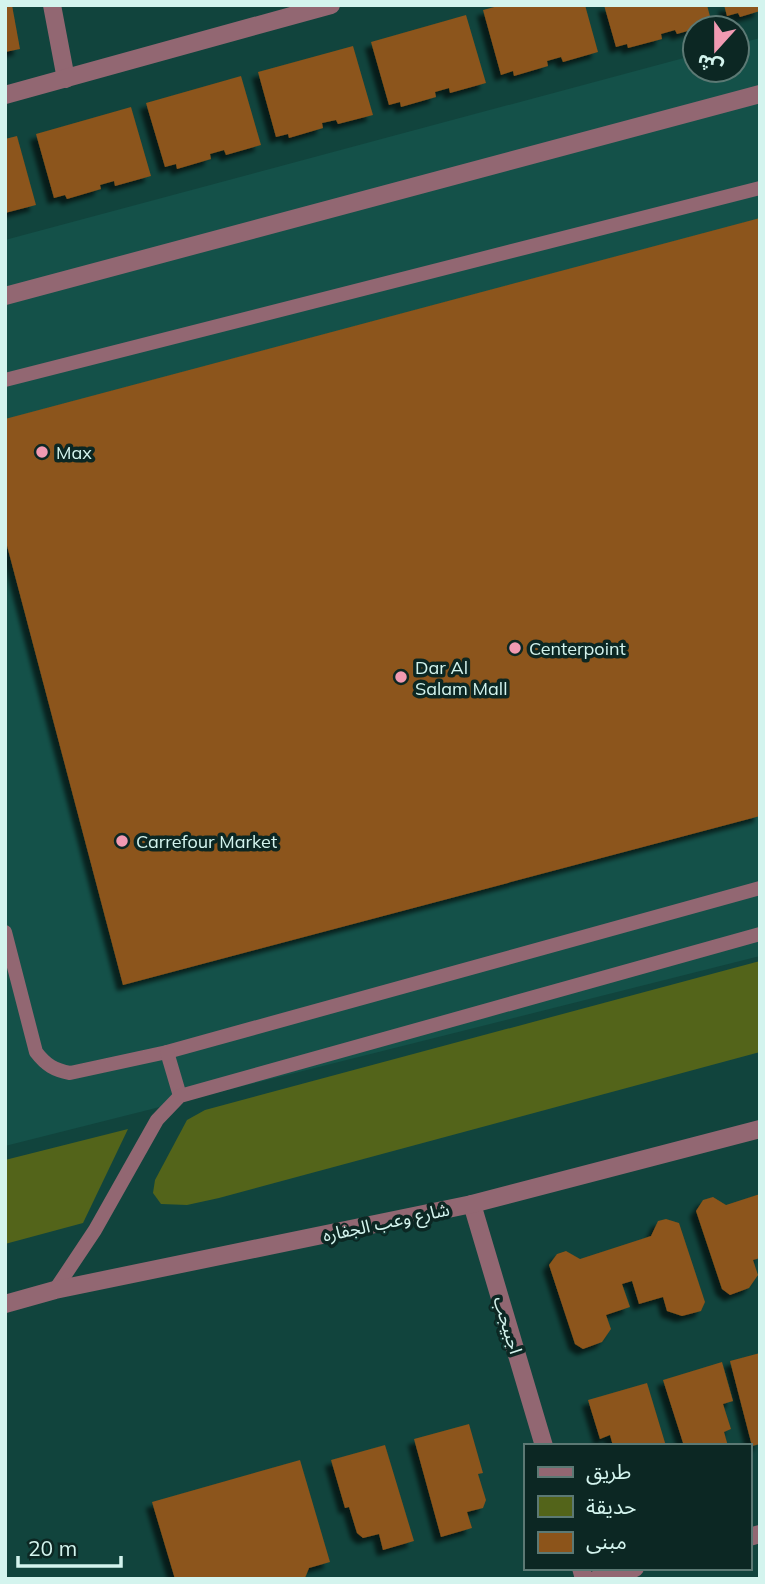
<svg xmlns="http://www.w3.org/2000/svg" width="765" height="1584" font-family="Mulish,'Noto Sans Arabic',sans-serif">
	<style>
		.built { fill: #145149 }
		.green { fill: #53641a }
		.building { fill: #8c541a; filter: url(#shadow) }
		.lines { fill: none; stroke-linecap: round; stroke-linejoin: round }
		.lane { stroke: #926772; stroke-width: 14 }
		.street { stroke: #926772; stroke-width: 18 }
		.poi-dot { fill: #f19ab2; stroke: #0c2723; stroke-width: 2.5 }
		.labels { text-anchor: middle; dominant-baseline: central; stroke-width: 7; stroke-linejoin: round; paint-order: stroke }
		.poi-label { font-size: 18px; fill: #d4f4ee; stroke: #0c2723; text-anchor: start }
		.street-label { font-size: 18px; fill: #d4f4ee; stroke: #0c2723 }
	</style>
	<defs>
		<filter id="shadow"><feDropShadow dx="-6" dy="6" stdDeviation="2" flood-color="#0009"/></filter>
	</defs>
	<rect width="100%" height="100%" fill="#11443d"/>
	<polygon class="built" points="760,38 760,956 5,1146 5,240 695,55 695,70 737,70 737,44"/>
	<g class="green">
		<polygon points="760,961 760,1052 219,1198 187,1205 161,1204 153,1193 155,1180 187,1120 205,1110"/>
		<polygon points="128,1129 83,1223 5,1244 5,1160"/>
	</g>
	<g class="building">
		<polygon points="5,5 12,5 20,49 5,52"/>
		<polygon points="502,5 585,5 598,52 563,62 561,57 547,61 548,66 514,76 513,71 501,75 483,10"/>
		<polygon points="604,5 707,5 712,24 677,34 675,30 661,34 662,39 628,48 627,44 616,47"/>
		<polygon points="724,5 760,5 760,11 740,17 738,13 727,16"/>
		<polygon points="466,15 486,83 450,93 449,88 435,92 436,97 401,107 400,102 389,105 371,42"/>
		<polygon points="353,46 373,115 338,124 336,120 322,123 323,128 289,138 288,134 276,137 258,72"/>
		<polygon points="241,76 261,145 226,155 224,150 210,154 211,159 177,169 176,164 165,167 146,103"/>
		<polygon points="131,107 151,176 115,186 114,181 100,185 101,189 67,199 65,195 54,198 36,134"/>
		<polygon points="17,136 36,205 5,213 5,139"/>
		<polygon points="760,218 760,816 123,985 5,538 5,419"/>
		<polygon points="760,1194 760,1258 753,1260 758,1275 749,1288 730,1295 722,1289 696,1211 703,1200 713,1197 726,1205"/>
		<polygon points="666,1219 679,1223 705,1302 701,1311 682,1316 667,1311 663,1297 639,1304 632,1281 622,1284 630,1307 606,1315 611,1329 602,1342 583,1349 575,1344 549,1265 557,1254 566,1251 580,1259 651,1236 658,1221"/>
		<polygon points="760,1353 760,1444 752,1446 730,1361"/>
		<polygon points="722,1362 733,1401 723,1404 731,1429 724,1432 728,1446 684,1446 663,1380"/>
		<polygon points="647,1383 666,1446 613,1446 610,1435 600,1439 588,1400"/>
		<polygon points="469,1424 483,1473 478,1474 486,1500 483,1508 467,1512 472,1528 441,1537 414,1439"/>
		<polygon points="385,1445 414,1541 383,1550 379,1534 363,1538 357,1533 349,1507 345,1508 331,1460"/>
		<polygon points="300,1460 330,1562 309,1568 305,1578 301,1579 175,1579 152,1502"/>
	</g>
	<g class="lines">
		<g class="lane">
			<polyline points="5,380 760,188"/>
			<path d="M5 932 36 1052C46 1065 54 1070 70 1073L167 1052 760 888"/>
			<polyline points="167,1052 180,1096"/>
			<polyline points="55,1290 95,1230 157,1120 180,1096 760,934"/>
		</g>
		<g class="street">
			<polyline points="52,5 66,79"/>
			<polyline points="5,95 331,5"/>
			<polyline points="5,296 760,94"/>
			<polyline points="472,1204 544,1446"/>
			<polyline points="5,1304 55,1290 472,1204 760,1129"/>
			<polyline points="749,1537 760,1534"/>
			<polyline points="581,1568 584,1579"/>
			<polyline points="597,1579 635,1568"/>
		</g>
	</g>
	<g class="poi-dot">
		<circle cx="42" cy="452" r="7"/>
		<circle cx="515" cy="648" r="7"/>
		<circle cx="401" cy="677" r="7"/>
		<circle cx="122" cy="841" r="7"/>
	</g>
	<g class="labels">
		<g class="poi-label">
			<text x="56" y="452">Max</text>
			<text x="529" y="648">Centerpoint</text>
			<text x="415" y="667">Dar Al<tspan x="415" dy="21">Salam Mall</tspan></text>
			<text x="136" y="841">Carrefour Market</text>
		</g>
		<g class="street-label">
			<text transform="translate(386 1222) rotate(-12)">شارع وعب الجفاره</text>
			<text transform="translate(508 1325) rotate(73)">اجبيجب</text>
		</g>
	</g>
	<rect width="765" height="1584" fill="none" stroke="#d4f4ee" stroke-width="14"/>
	<rect x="524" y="1444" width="228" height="126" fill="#0c2723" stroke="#5c7974" stroke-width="2"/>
	<rect x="538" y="1467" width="35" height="10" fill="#926772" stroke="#5c7974" stroke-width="2"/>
	<text x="586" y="1479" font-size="21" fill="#d4f4ee">طريق</text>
	<rect x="538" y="1496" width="35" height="21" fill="#53641a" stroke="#5c7974" stroke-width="2"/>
	<text x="586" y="1514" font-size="21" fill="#d4f4ee">حديقة</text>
	<rect x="538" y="1532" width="35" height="21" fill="#8c541a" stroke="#5c7974" stroke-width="2"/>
	<text x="586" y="1549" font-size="21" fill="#d4f4ee">مبنى</text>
	<g transform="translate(716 49) rotate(201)"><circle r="33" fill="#0c2723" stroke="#5c7974" stroke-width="2"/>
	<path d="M0-5L12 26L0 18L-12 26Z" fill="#f19ab2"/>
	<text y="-10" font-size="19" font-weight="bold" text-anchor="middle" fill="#d4f4ee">ش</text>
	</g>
	<path d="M18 1556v10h103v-10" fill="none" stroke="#d4f4ee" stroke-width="3.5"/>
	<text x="28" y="1556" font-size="21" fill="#d4f4ee" stroke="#0c2723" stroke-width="5" paint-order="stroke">20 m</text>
</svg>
